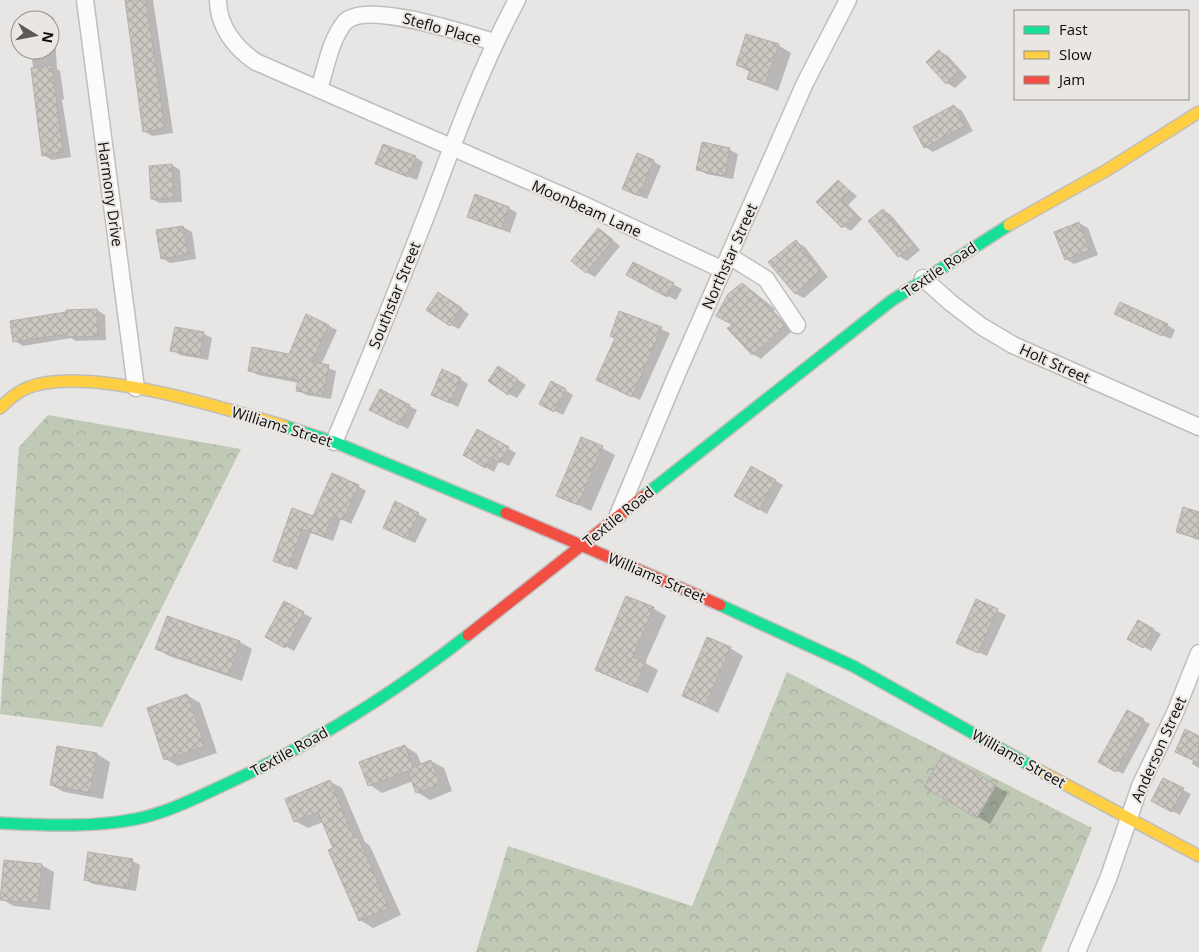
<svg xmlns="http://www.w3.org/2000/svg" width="1199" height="952" font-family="'Open Sans',sans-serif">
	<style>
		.forest { fill: url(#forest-crowns) }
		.shadow { fill: #0003 }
		.building { fill: url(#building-cross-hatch); stroke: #b2b0ae }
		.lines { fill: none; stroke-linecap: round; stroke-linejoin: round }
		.street-casing { stroke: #c0bebd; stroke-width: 19 }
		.fast-casing { stroke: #c0bebd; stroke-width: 14 }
		.slow-casing { stroke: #c0bebd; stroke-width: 14 }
		.jam-casing { stroke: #c0bebd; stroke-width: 14 }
		.street { stroke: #fcfbfb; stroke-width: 16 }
		.fast { stroke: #16e098; stroke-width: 11 }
		.slow { stroke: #ffcf43; stroke-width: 11 }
		.jam { stroke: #f24e42; stroke-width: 11 }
		.labels { text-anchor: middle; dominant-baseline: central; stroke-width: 4; stroke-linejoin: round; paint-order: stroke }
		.street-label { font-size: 15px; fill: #0f0e0c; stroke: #eae7e2 }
	</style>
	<defs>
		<pattern id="forest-crowns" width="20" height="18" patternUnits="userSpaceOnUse" patternTransform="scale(1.25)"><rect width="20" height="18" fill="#bfc9b6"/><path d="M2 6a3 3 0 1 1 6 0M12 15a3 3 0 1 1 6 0" fill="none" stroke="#a3ab9b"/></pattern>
		<pattern id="building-cross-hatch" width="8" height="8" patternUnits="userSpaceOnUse" patternTransform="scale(1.25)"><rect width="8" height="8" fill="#ccc8c1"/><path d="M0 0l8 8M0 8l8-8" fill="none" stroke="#aeaba5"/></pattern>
	</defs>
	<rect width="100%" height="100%" fill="#e8e6e4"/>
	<g class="forest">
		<polygon points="48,415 241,449 102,727 0,714 19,447"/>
		<polygon points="787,672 1092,828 1041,952 476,952 508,846 692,906"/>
	</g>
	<g class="shadow">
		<polygon points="126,0 153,0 173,133 152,136 144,131"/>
		<polygon points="46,13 54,18 57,69 60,71 64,99 62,100 71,157 52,160 43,155 31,50 50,50 50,20 27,20 26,14"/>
		<polygon points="778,45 791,53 778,91 749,79 750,72 737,65"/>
		<polygon points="939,51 948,56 967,77 955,88 947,83"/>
		<polygon points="954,106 962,111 973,131 933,152 925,147"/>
		<polygon points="703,144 730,150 738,154 733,179 706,174 698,169"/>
		<polygon points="415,157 423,162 417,180 377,164"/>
		<polygon points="653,161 661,166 647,199 632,193"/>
		<polygon points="172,165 180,170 182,202 160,203 152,199"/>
		<polygon points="838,181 857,196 848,205 862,219 851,231 843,226"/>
		<polygon points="509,208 517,213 510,233 469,216"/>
		<polygon points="883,210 891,215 920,250 907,261 899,256 870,221"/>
		<polygon points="1079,223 1088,228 1098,255 1074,264 1066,259"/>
		<polygon points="183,227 192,232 196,259 170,263 162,258 157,231"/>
		<polygon points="606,235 620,246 595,277 586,272"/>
		<polygon points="796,242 805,247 828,277 804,298 796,294 770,263"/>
		<polygon points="634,264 682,289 676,300 636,280"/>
		<polygon points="743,284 775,309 774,311 792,331 761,359 753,354 729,329 735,325"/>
		<polygon points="446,298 469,314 459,329 451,325"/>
		<polygon points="97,310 105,315 106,340 76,341 71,338 23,346 15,341"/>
		<polygon points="620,312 670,333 640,400 605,384"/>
		<polygon points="1124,318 1167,325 1175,330 1171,339"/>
		<polygon points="329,326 337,330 321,365 336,371 331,399 306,395 298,390 299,383 258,375 249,370 290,355"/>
		<polygon points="176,329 204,334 212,338 208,360 180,355 172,350"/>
		<polygon points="507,372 526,385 517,398 509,394"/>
		<polygon points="460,379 468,384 458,407 432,394"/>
		<polygon points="565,390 573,395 563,415 549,408"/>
		<polygon points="409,406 417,410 408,429 379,414"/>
		<polygon points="478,431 516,453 509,466 499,461 494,472 464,455"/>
		<polygon points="602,448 615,455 591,511 558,495"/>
		<polygon points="752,467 783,485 767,514 735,496"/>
		<polygon points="358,486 366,491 351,524 341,519 333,541 311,533 297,570 275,560 293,510 313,517"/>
		<polygon points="396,503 427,519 415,543 392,532"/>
		<polygon points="1199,513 1199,540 1177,532"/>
		<polygon points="977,601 1006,615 987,656 966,647"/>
		<polygon points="284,603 312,618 294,651 267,636"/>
		<polygon points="653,608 666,616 645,663 658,670 648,693 596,670"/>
		<polygon points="168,617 240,642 252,649 242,681 169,656 157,649"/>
		<polygon points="1139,621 1161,634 1151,651 1129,638"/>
		<polygon points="730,648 743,656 718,713 684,696"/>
		<polygon points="187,695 200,703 217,753 178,766 165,759"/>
		<polygon points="1143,720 1150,724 1123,774 1100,761"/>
		<polygon points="1199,735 1199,768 1192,764"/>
		<polygon points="405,746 417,754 422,765 431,761 444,768 452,791 430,800 417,792 413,781 382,793 370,785"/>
		<polygon points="58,747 97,754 110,762 103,799 64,792 51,785"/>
		<polygon points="944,756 1008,793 990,824 926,787"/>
		<polygon points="329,781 342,788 365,842 370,846 401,915 373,928 360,920 323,822 308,828 295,821"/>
		<polygon points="1183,790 1191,794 1180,815 1161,805"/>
		<polygon points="132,861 140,865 136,891 93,884 85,879"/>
		<polygon points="41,865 54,872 50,910 14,906 1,899"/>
	</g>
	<g class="building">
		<polygon points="125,0 146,0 165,128 143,132"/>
		<polygon points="746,34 779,44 765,85 747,79 750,70 736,65"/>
		<polygon points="939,50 959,72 946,84 926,62"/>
		<polygon points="52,65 63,152 42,156 31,68"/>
		<polygon points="954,105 965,126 924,148 913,127"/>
		<polygon points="702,142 730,148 725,176 696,170"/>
		<polygon points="383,144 416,156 408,177 375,164"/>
		<polygon points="637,153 654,160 639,196 622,189"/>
		<polygon points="172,164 174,198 151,199 149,166"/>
		<polygon points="838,180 850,191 841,200 855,214 842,228 816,202"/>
		<polygon points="475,194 509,207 501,229 467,217"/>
		<polygon points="883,209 913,245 898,257 868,221"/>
		<polygon points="1079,222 1090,250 1065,260 1054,232"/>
		<polygon points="183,226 188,254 161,259 156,230"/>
		<polygon points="598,228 613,240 586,273 571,261"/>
		<polygon points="796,240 820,272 795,294 768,262"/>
		<polygon points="633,262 674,283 667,297 626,275"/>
		<polygon points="742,283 768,304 766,306 785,326 752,355 727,328 733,325 716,316 728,294"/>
		<polygon points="438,292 462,308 450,326 426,310"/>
		<polygon points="1120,302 1168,324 1162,336 1114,314"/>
		<polygon points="97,309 98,336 67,337 67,334 13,342 10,321 66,312 66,310"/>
		<polygon points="619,311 662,327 632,397 596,380 615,338 610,336"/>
		<polygon points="306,314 329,325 312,362 329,365 323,395 296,391 298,380 248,371 252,347 289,354"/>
		<polygon points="175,327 204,332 200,356 170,351"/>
		<polygon points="498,366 518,379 508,395 488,381"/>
		<polygon points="442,369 461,378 450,403 431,395"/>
		<polygon points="551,381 566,389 554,412 539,404"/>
		<polygon points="380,389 410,405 400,425 369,410"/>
		<polygon points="477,429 509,447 500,463 491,457 485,468 463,455"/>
		<polygon points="581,437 603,446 578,505 556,496"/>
		<polygon points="751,466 776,480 759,510 734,496"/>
		<polygon points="332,473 359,485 343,520 332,516 325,537 302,529 289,567 273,561 292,508 313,516"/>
		<polygon points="395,501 419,513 407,539 383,528"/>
		<polygon points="1183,507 1199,512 1199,539 1176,532"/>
		<polygon points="626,596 654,607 633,657 646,662 635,687 595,670"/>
		<polygon points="976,599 998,609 978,653 956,643"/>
		<polygon points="284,601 304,612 285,648 265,637"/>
		<polygon points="167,616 240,641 229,675 155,649"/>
		<polygon points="1138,620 1154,629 1143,648 1127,639"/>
		<polygon points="707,637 731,647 705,706 682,696"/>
		<polygon points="187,694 205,746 164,760 147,708"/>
		<polygon points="1127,710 1144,719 1116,772 1098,762"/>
		<polygon points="1185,729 1199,736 1199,763 1175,752"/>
		<polygon points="405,745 413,767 431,760 440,784 416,793 408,771 368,786 359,762"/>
		<polygon points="57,746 97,753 90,793 50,785"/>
		<polygon points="943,754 996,785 977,818 924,787"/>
		<polygon points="1163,778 1184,788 1172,812 1151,801"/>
		<polygon points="330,780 354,838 358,837 389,908 359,921 328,850 333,848 318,812 294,822 285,799"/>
		<polygon points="88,852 133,859 128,888 84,880"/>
		<polygon points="4,860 42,864 38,903 0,900"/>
	</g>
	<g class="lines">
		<defs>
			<g id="street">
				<polyline points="85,0 136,388"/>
				<path d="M218 0C218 26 235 48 256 62L582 204 723 270"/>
				<path d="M319 89C326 68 330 40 345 22 367 0 465 34 494 42"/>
				<polyline points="729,256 766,279 797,325"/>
				<polyline points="923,278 951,303 981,326 1013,345 1199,427"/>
				<path d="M334 442C368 363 400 283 431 203 457 133 482 65 517 0"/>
				<polyline points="618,515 676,376 805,83 848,0"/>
				<polyline points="1077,952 1108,879 1140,786 1175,713 1199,653"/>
			</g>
			<g id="fast">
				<polyline points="284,426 334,442 506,513"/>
				<polyline points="644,496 891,301 1009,225"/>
				<polyline points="720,605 853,666 1033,767"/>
				<path d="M0 823C45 825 91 828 136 819 166 813 196 798 224 785 311 745 393 694 468 635"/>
			</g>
			<g id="slow">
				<polyline points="1009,225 1107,170 1199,112"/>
				<path d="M0 408C8 400 17 392 27 388 85 364 224 408 284 426"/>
				<polyline points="1033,767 1199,856"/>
			</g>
			<g id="jam">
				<polyline points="506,513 720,605"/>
				<polyline points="468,635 644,496"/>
			</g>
		</defs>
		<use href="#street" class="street-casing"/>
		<use href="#fast" class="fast-casing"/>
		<use href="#slow" class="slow-casing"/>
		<use href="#jam" class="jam-casing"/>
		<use href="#street" class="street"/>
		<use href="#fast" class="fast"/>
		<use href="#slow" class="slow"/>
		<use href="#jam" class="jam"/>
	</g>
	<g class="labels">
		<g class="street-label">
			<text transform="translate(442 28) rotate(16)">Steflo Place</text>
			<text transform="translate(111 194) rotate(82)">Harmony Drive</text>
			<text transform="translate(587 208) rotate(24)">Moonbeam Lane</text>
			<text transform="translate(729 256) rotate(-66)">Northstar Street</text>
			<text transform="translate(939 269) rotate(-34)">Textile Road</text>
			<text transform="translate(394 295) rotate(-68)">Southstar Street</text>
			<text transform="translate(1055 363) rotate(24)">Holt Street</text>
			<text transform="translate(282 426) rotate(17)">Williams Street</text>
			<text transform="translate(618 516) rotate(-39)">Textile Road</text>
			<text transform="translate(657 577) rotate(23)">Williams Street</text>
			<text transform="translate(1158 749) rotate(-66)">Anderson Street</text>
			<text transform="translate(289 751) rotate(-29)">Textile Road</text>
			<text transform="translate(1019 758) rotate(29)">Williams Street</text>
		</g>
	</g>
	<rect x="1014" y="10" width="175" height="90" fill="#eae7e2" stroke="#92908c"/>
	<rect x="1024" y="26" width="25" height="8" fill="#16e098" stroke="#92908c"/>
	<text x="1059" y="35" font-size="15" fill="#0f0e0c">Fast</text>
	<rect x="1024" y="51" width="25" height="8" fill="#ffcf43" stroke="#92908c"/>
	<text x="1059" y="60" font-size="15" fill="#0f0e0c">Slow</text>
	<rect x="1024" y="76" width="25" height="8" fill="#f24e42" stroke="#92908c"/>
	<text x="1059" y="85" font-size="15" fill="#0f0e0c">Jam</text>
	<g transform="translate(35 35) rotate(100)"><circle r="24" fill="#eae7e2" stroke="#92908c"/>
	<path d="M0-4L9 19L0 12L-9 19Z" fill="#5b5a58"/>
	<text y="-8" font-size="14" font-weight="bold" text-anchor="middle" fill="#0f0e0c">N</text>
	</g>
</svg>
